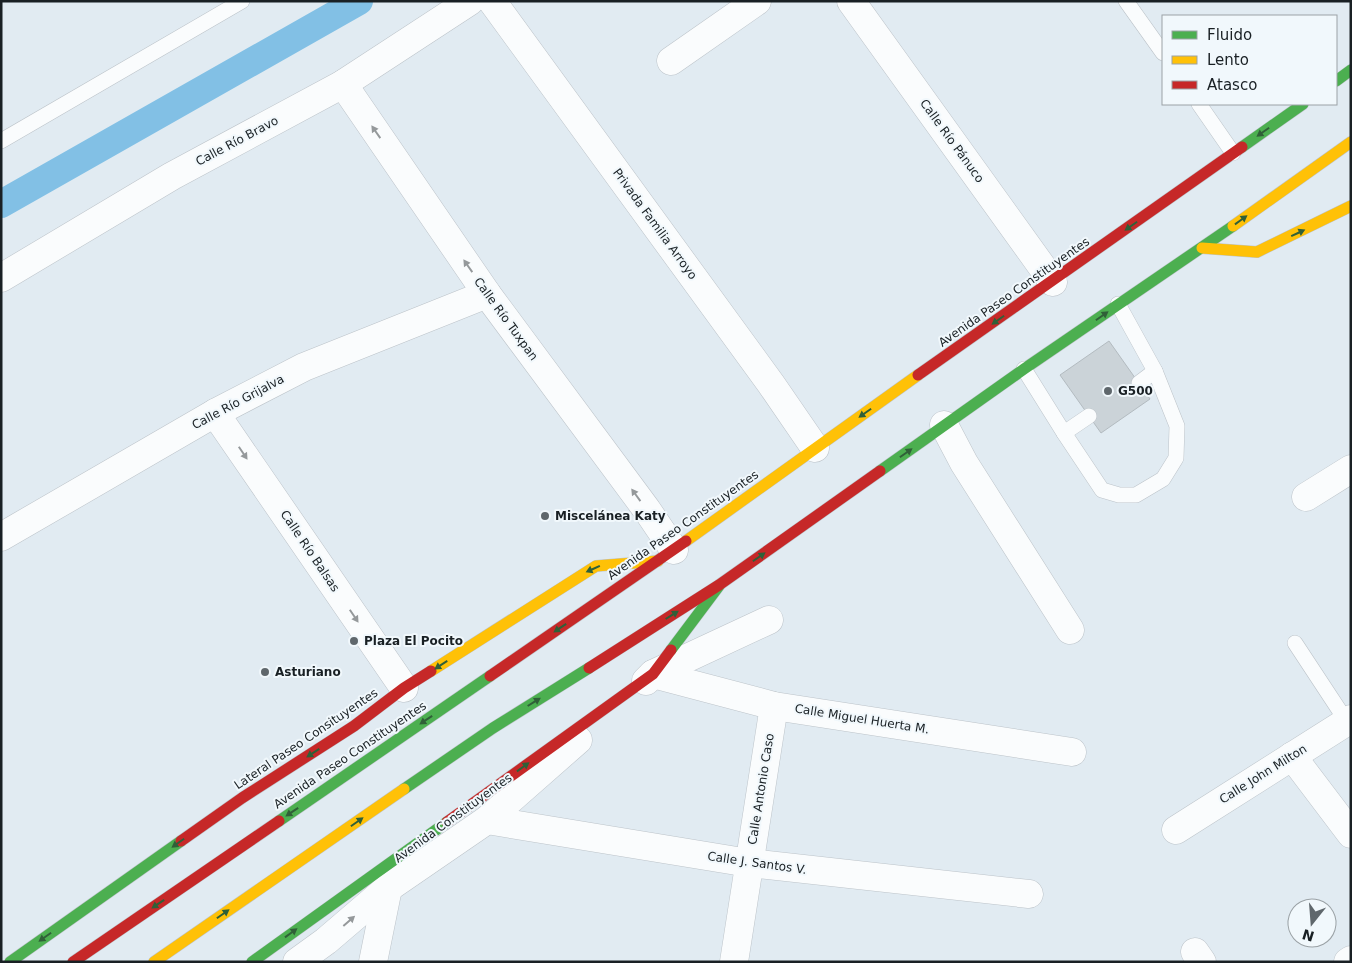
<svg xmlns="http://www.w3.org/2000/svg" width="1352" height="963" font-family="'DejaVu Sans',sans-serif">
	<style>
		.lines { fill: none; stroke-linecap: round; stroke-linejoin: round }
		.canal { stroke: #82c0e5; stroke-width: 28 }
		.building { fill: #cbd3d8; stroke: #b3bbc0 }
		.lane-casing { stroke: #bcc3c9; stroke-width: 16 }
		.street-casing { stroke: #bcc3c9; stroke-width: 29 }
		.fast-casing { stroke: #bcc3c9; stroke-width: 12 }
		.slow-casing { stroke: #bcc3c9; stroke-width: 12 }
		.jam-casing { stroke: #bcc3c9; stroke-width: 12 }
		.lane { stroke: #fafcfd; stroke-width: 15 }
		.street { stroke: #fafcfd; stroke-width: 28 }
		.fast { stroke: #4caf50; stroke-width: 11 }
		.slow { stroke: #ffc107; stroke-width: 11 }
		.jam { stroke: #c62828; stroke-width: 11 }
		.oneway { fill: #95999b }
		.oneway2 { fill: #306038 }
		.poi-dot { fill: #5f676c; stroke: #f1f8fc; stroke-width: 2 }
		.labels { text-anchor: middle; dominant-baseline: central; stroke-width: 4; stroke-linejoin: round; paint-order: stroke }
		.street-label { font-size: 12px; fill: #192024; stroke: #f1f8fc }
		.poi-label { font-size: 12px; font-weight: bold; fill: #192024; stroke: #f1f8fc; text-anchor: start }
	</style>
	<rect width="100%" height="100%" fill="#e1ebf2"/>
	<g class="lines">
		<polyline class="canal" points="1,204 359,1"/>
	</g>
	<polygon class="building" points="1109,341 1150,399 1101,433 1060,375"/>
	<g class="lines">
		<defs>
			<g id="lane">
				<polyline points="1126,1 1163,53"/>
				<polyline points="1199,104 1233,153"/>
				<polyline points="1,141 242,1"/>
				<polyline points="1118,304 1155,371 1139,383"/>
				<polyline points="1024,369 1064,433 1089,416"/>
				<polyline points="1064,433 1102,490 1119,495 1136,495 1163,479 1176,458 1177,426 1155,371"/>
				<polyline points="1295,643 1347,722"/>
			</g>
			<g id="street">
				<polyline points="492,1 771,384 815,448"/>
				<polyline points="851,1 1053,282"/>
				<polyline points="671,61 757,1"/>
				<polyline points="343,84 487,294 647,510 674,550"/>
				<polyline points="1,278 172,176 343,84 470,1"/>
				<polyline points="215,413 404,688"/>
				<polyline points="944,425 964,463 1070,630"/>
				<polyline points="1306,497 1351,469"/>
				<polyline points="1,537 215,413 304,367 487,294"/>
				<polyline points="653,674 774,706 1072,752"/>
				<polyline points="646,681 653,674 769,620"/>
				<polyline points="1292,756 1351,834"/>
				<polyline points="487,820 749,863 1029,894"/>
				<polyline points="1176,830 1351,719"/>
				<polyline points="1195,952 1202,962"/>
				<polyline points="297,962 326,941 388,888 487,820 578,740"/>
				<polyline points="373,962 388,888"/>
				<polyline points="734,962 774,706"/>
				<polyline points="1348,962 1351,960"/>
			</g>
			<g id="fast">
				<polyline points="1336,81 1351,70"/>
				<polyline points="1242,147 1303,104"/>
				<polyline points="880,471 1024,369 1233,226"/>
				<polyline points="671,650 719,586"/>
				<polyline points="404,789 493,728 589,668"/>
				<polyline points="279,821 490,676"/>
				<polyline points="10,962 181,841"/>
				<polyline points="252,962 447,822"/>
			</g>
			<g id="slow">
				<polyline points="1233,226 1351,142"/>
				<polyline points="1202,248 1257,252 1351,206"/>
				<polyline points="686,541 918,375"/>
				<polyline points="431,671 596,566 658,561"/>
				<polyline points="154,962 404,789"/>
			</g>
			<g id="jam">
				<polyline points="918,375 1242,147"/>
				<polyline points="589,668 719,585 880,471"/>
				<polyline points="490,676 686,541"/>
				<polyline points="447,822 653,674 671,650"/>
				<polyline points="181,841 242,798 354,726 404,688 431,671"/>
				<polyline points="73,962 279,821"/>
			</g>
		</defs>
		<use href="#lane" class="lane-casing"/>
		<use href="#street" class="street-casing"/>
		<use href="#fast" class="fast-casing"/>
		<use href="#slow" class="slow-casing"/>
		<use href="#jam" class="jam-casing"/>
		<use href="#lane" class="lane"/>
		<use href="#street" class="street"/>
		<use href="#fast" class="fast"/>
		<use href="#slow" class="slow"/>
		<use href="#jam" class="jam"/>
	</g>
	<defs><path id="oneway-solid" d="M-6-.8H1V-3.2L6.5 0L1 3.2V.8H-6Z" transform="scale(1.25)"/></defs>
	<g class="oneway">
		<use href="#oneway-solid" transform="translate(376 132) rotate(-125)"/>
		<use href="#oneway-solid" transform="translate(468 266) rotate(-125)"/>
		<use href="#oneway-solid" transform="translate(243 453) rotate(56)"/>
		<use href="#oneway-solid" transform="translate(636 495) rotate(-126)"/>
		<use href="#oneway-solid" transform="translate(354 616) rotate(56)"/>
		<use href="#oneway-solid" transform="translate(349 921) rotate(-41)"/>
	</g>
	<g class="oneway2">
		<use href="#oneway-solid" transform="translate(1263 132) rotate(145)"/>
		<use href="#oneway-solid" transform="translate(1241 220) rotate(-36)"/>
		<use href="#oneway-solid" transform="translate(1131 226) rotate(145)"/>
		<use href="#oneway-solid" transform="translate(1298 233) rotate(-25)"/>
		<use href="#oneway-solid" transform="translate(1102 316) rotate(-35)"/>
		<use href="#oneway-solid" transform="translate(998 320) rotate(145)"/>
		<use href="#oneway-solid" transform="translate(865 413) rotate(145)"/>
		<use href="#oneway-solid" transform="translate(906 453) rotate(-35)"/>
		<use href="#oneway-solid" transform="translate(759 557) rotate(-35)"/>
		<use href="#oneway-solid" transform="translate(593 569) rotate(156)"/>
		<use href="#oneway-solid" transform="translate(672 615) rotate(-32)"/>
		<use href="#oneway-solid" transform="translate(560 628) rotate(146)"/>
		<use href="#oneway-solid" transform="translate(441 665) rotate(147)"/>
		<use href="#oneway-solid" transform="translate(534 702) rotate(-32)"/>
		<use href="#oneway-solid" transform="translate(426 720) rotate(146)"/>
		<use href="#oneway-solid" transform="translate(313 753) rotate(147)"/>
		<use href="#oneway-solid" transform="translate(523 767) rotate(-36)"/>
		<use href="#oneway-solid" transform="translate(292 812) rotate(146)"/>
		<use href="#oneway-solid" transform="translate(357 822) rotate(-35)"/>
		<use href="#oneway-solid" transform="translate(178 843) rotate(145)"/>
		<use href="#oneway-solid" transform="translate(158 904) rotate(146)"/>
		<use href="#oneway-solid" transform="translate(223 914) rotate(-35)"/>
		<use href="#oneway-solid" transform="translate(291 933) rotate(-36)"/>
		<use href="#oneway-solid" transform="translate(45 937) rotate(145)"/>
	</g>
	<g class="poi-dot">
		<circle cx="1108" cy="391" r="5"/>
		<circle cx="545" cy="516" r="5"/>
		<circle cx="354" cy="641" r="5"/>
		<circle cx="265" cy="672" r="5"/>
	</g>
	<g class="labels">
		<g class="street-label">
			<text transform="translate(237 141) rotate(-28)">Calle Río Bravo</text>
			<text transform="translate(952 141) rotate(54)">Calle Río Pánuco</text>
			<text transform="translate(655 224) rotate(54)">Privada Familia Arroyo</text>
			<text transform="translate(1014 292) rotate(-35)">Avenida Paseo Constituyentes</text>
			<text transform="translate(506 319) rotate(54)">Calle Río Tuxpan</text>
			<text transform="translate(238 402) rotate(-28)">Calle Río Grijalva</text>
			<text transform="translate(683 525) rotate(-35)">Avenida Paseo Constituyentes</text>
			<text transform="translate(310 551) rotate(56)">Calle Río Balsas</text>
			<text transform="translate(862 719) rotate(9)">Calle Miguel Huerta M.</text>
			<text transform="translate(306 739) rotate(-34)">Lateral Paseo Consituyentes</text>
			<text transform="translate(350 755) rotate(-34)">Avenida Paseo Constituyentes</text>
			<text transform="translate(1263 774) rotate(-32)">Calle John Milton</text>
			<text transform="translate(761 789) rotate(-81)">Calle Antonio Caso</text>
			<text transform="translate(453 818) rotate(-36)">Avenida Constituyentes</text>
			<text transform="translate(757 863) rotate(8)">Calle J. Santos V.</text>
		</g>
		<g class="poi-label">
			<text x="1118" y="391">G500</text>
			<text x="555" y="516">Miscelánea Katy</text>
			<text x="364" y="641">Plaza El Pocito</text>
			<text x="275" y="672">Asturiano</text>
		</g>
	</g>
	<rect width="1352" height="963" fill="none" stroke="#192024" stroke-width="5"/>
	<rect x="1162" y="15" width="175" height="90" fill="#f1f8fc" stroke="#9ba2a6"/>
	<rect x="1172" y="31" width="25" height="8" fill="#4caf50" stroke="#9ba2a6"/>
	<text x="1207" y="40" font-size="15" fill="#192024">Fluido</text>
	<rect x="1172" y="56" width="25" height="8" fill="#ffc107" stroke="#9ba2a6"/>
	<text x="1207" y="65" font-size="15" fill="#192024">Lento</text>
	<rect x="1172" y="81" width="25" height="8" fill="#c62828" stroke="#9ba2a6"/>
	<text x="1207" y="90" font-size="15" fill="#192024">Atasco</text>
	<g transform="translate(1312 923) rotate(197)"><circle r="24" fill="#f1f8fc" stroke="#9ba2a6"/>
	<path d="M0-4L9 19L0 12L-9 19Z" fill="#5f676c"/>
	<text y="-8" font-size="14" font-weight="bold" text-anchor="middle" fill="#192024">N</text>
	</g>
</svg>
